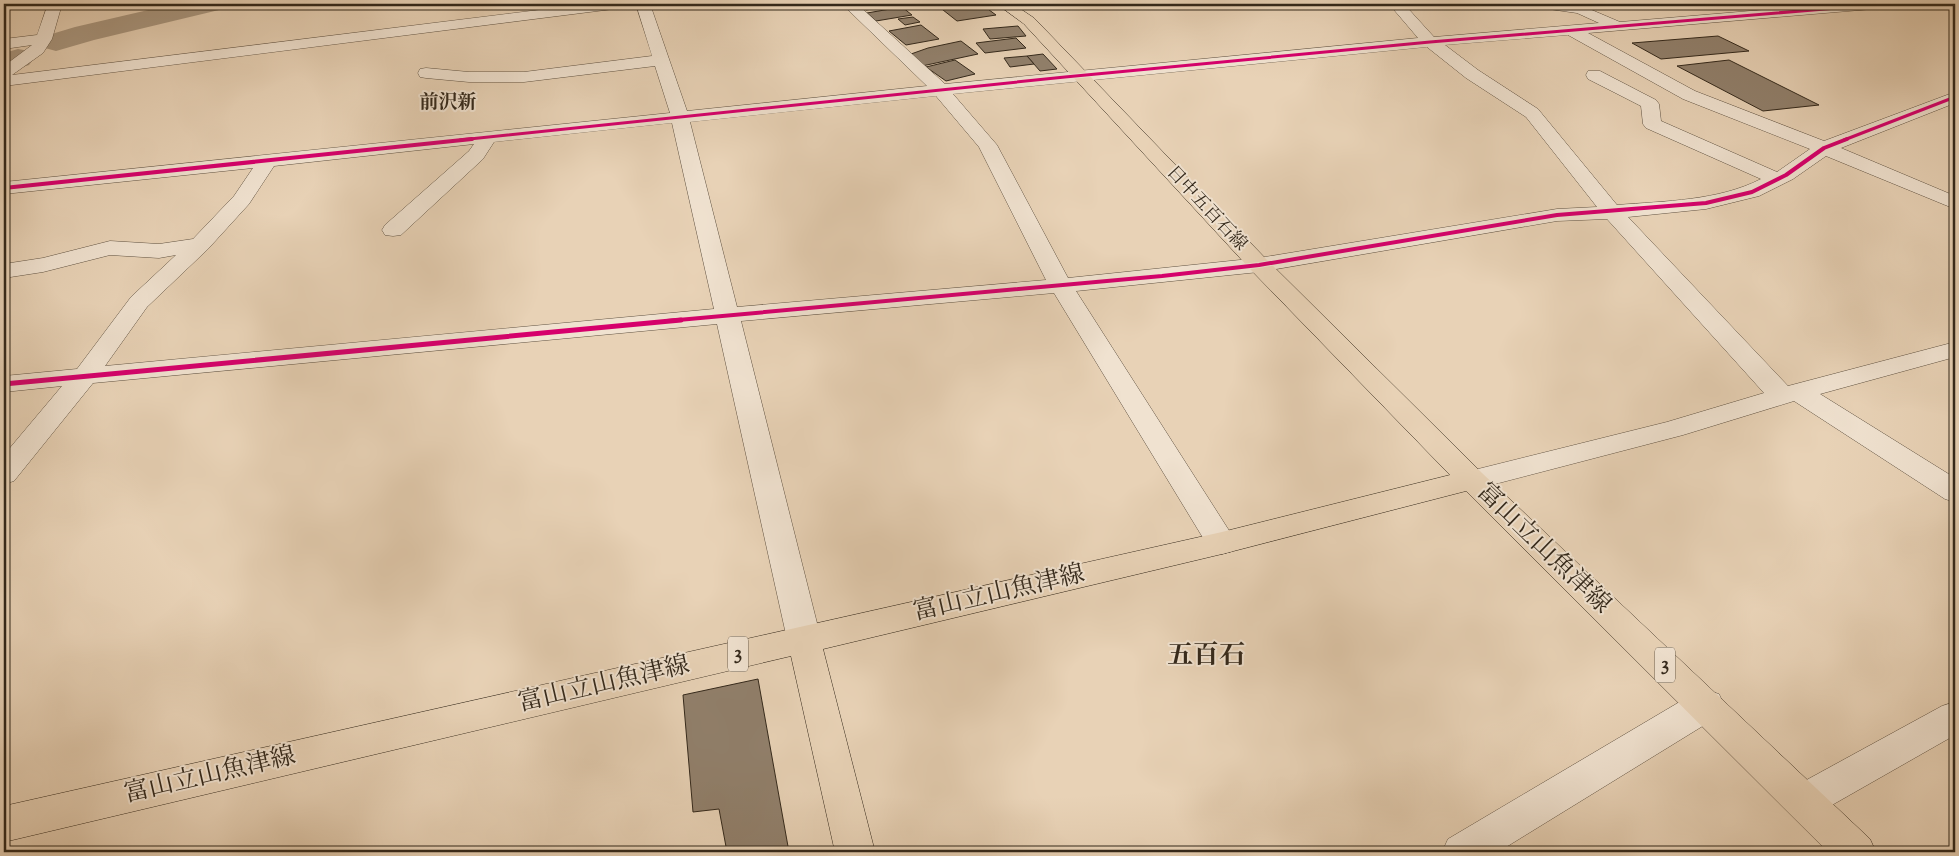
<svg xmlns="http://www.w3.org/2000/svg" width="1959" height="856" font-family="'Sorts Mill Goudy','Noto Serif JP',serif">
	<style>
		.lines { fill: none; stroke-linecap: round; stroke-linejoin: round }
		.river { fill: #aa9881; fill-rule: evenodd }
		.building { fill: #91806c; stroke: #33281b }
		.minor-casing { stroke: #605242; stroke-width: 1 }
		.major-casing { stroke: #33281b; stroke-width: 1 }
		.minor { fill: #f0e2d0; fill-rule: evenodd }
		.major { fill: #e8d2b6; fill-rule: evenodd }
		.cycleway-far2-casing { stroke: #f0e2d0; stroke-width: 5 }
		.cycleway-far1-casing { stroke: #f0e2d0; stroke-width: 6 }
		.cycleway-casing { stroke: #f0e2d0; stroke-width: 8 }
		.cycleway-far2 { stroke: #d6006c; stroke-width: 3 }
		.cycleway-far1 { stroke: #d6006c; stroke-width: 4 }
		.cycleway { stroke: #d6006c; stroke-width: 5 }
		.labels { text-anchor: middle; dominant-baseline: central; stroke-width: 4; stroke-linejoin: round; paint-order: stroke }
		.far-street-label { font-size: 18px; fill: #33281b; stroke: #f0e2d0 }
		.far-neighbourhood-label { font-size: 19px; font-weight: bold; fill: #33281b; stroke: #f0e2d0 }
		.shield { fill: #f0e2d0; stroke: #6c6051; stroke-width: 1 }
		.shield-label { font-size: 20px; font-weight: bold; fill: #33281b }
		.near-street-label { font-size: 25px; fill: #33281b; stroke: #f0e2d0 }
		.near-neighbourhood-label { font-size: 26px; font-weight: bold; fill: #33281b; stroke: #f0e2d0 }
	</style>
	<rect width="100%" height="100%" fill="#e8d2b6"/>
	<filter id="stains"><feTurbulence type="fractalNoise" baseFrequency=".004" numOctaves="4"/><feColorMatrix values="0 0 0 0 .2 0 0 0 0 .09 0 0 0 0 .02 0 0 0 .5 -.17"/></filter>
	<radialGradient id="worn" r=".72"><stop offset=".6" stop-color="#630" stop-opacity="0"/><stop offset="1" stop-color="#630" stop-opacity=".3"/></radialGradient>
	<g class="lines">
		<g class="river">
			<polygon points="174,4 223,4 219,10 94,40 56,51 45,48 41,42 45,36 75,27"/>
			<polygon points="18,49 29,51 34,58 29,65 4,73 4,53"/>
		</g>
	</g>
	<g class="building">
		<polygon points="859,4 890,4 892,6 866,10"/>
		<polygon points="950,4 981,4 996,15 957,21 938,6"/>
		<polygon points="902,7 912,15 876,21 867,13"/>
		<polygon points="913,17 920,22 905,25 898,19"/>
		<polygon points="921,25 939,39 906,45 889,31"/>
		<polygon points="1018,26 1026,36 990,39 983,29"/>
		<polygon points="1718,36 1749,51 1661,59 1632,43"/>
		<polygon points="1016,38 1026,48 985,53 976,43"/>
		<polygon points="961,41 978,54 922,66 911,54 928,48"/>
		<polygon points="1043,54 1057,69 1040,71 1027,56"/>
		<polygon points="1027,56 1034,64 1010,67 1004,58"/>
		<polygon points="955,60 975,74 946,81 926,67"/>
		<polygon points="1729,60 1819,105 1763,111 1677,66"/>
		<polygon points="758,679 789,852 727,852 719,809 693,812 683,695"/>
	</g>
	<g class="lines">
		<defs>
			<g id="minor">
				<polygon points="48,4 62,4 52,39 43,53 12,75 588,4 628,4 626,7 621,8 4,86 4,66 32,45 4,49 4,39 37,35"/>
				<path d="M636 4H650L687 111 927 86 842 4H857L945 84 1418 38 1389 4H1404L1434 37 1599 23 1577 13 1542 8 1537 7 1535 4 1580 5 1620 22 1834 4H1891L1889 7 1884 8 1588 33 1695 91 1824 141 1955 92V103L1841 148 1955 196V209L1826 156 1793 179 1759 196 1706 209 1628 217 1788 386 1955 342V357L1820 394 1955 478V502L1945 499 1794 401 1683 435 1472 490 1462 487 1457 480 1462 473 1667 422 1764 393 1607 219 1557 221 1259 272 1076 291 1237 543 1233 551 1222 554 1211 551 1054 293 741 321 821 639 816 649 804 652 792 649 787 639 717 324 93 383 14 481 4 484V455L62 386 4 392V376L77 369 131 297 176 255 159 258 110 255 43 272 4 278V264L43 258 110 241 159 244 193 239 234 196 253 168 4 194V182L670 113 655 66 524 82H469L426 78 420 77 418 73 420 69 426 68 469 72H524L652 56ZM1568 35 1683 99 1810 149 1777 172 1661 121 1659 104 1656 100 1600 71H1588L1586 75 1588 79 1641 106 1643 124 1646 128 1761 179C1718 201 1665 201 1617 205L1538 109 1478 70 1445 45ZM1427 47 1466 78 1526 117 1597 207 1557 209 1259 258 1068 278 997 145 953 94ZM936 96 979 147 1046 280 737 307 690 122ZM672 123 714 309 105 366 147 307 208 249 249 204 274 166 474 144 469 151 385 225 382 230 385 235 393 236 401 235 483 159 494 142Z"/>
				<polygon points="1945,4 1955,4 1955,9 1947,7"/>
				<polygon points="1706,690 1719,694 1724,705 1719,716 1498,852 1442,852 1448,839 1693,694"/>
				<polygon points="1955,702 1955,735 1818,813 1804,819 1790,813 1785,801 1790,789 1942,706"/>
			</g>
			<polygon id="major" points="997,4 1013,4 1034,18 1267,260 1482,473 1870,839 1876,852 1828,852 1466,491 1222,554 823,649 875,852 835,852 791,656 4,842 4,806 1222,532 1450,475 1251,270 1024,24"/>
		</defs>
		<use href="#minor" class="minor-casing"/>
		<use href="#major" class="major-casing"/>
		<use href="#minor" class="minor"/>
		<use href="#major" class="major"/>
		<defs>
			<g id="cycleway-far2">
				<polyline points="460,140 1065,77 1430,42 1884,4"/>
				<polyline points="1844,140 1955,97"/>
			</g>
			<g id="cycleway-far1">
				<polyline points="4,188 472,139"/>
				<polyline points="667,321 1162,276 1259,265 1557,215 1706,203 1752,192 1786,175 1824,148 1847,139"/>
			</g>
			<polyline id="cycleway" points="4,384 681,320"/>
		</defs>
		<use href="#cycleway-far2" class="cycleway-far2-casing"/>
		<use href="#cycleway-far1" class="cycleway-far1-casing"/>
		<use href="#cycleway" class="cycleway-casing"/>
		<use href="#cycleway-far2" class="cycleway-far2"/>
		<use href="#cycleway-far1" class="cycleway-far1"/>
		<use href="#cycleway" class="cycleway"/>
	</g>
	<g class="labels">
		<g class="far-street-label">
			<text transform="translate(1206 209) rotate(47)">日中五百石線</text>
		</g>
		<g class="far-neighbourhood-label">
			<text x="448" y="103">前沢新</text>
		</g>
		<g class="shield">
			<rect x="728" y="636.5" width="20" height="35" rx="4"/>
			<rect x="1655" y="647.5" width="20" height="35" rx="4"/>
		</g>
		<g class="shield-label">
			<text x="738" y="654">3</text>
			<text x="1665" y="665">3</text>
		</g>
		<g class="near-street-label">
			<text transform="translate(1543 549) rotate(44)">富山立山魚津線</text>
			<text transform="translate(999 594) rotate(-13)">富山立山魚津線</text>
			<text transform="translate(604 685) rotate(-13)">富山立山魚津線</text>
			<text transform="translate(210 776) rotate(-13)">富山立山魚津線</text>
		</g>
		<g class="near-neighbourhood-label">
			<text x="1206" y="656">五百石</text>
		</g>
	</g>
	<rect width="1959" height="856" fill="none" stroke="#e8d2b6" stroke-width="20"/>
	<rect x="5" y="5" width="1949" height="846" fill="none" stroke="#33281b" stroke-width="2.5"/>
	<rect x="10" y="10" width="1939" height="836" fill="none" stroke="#33281b"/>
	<rect width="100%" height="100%" filter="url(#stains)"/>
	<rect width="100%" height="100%" fill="url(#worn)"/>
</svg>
